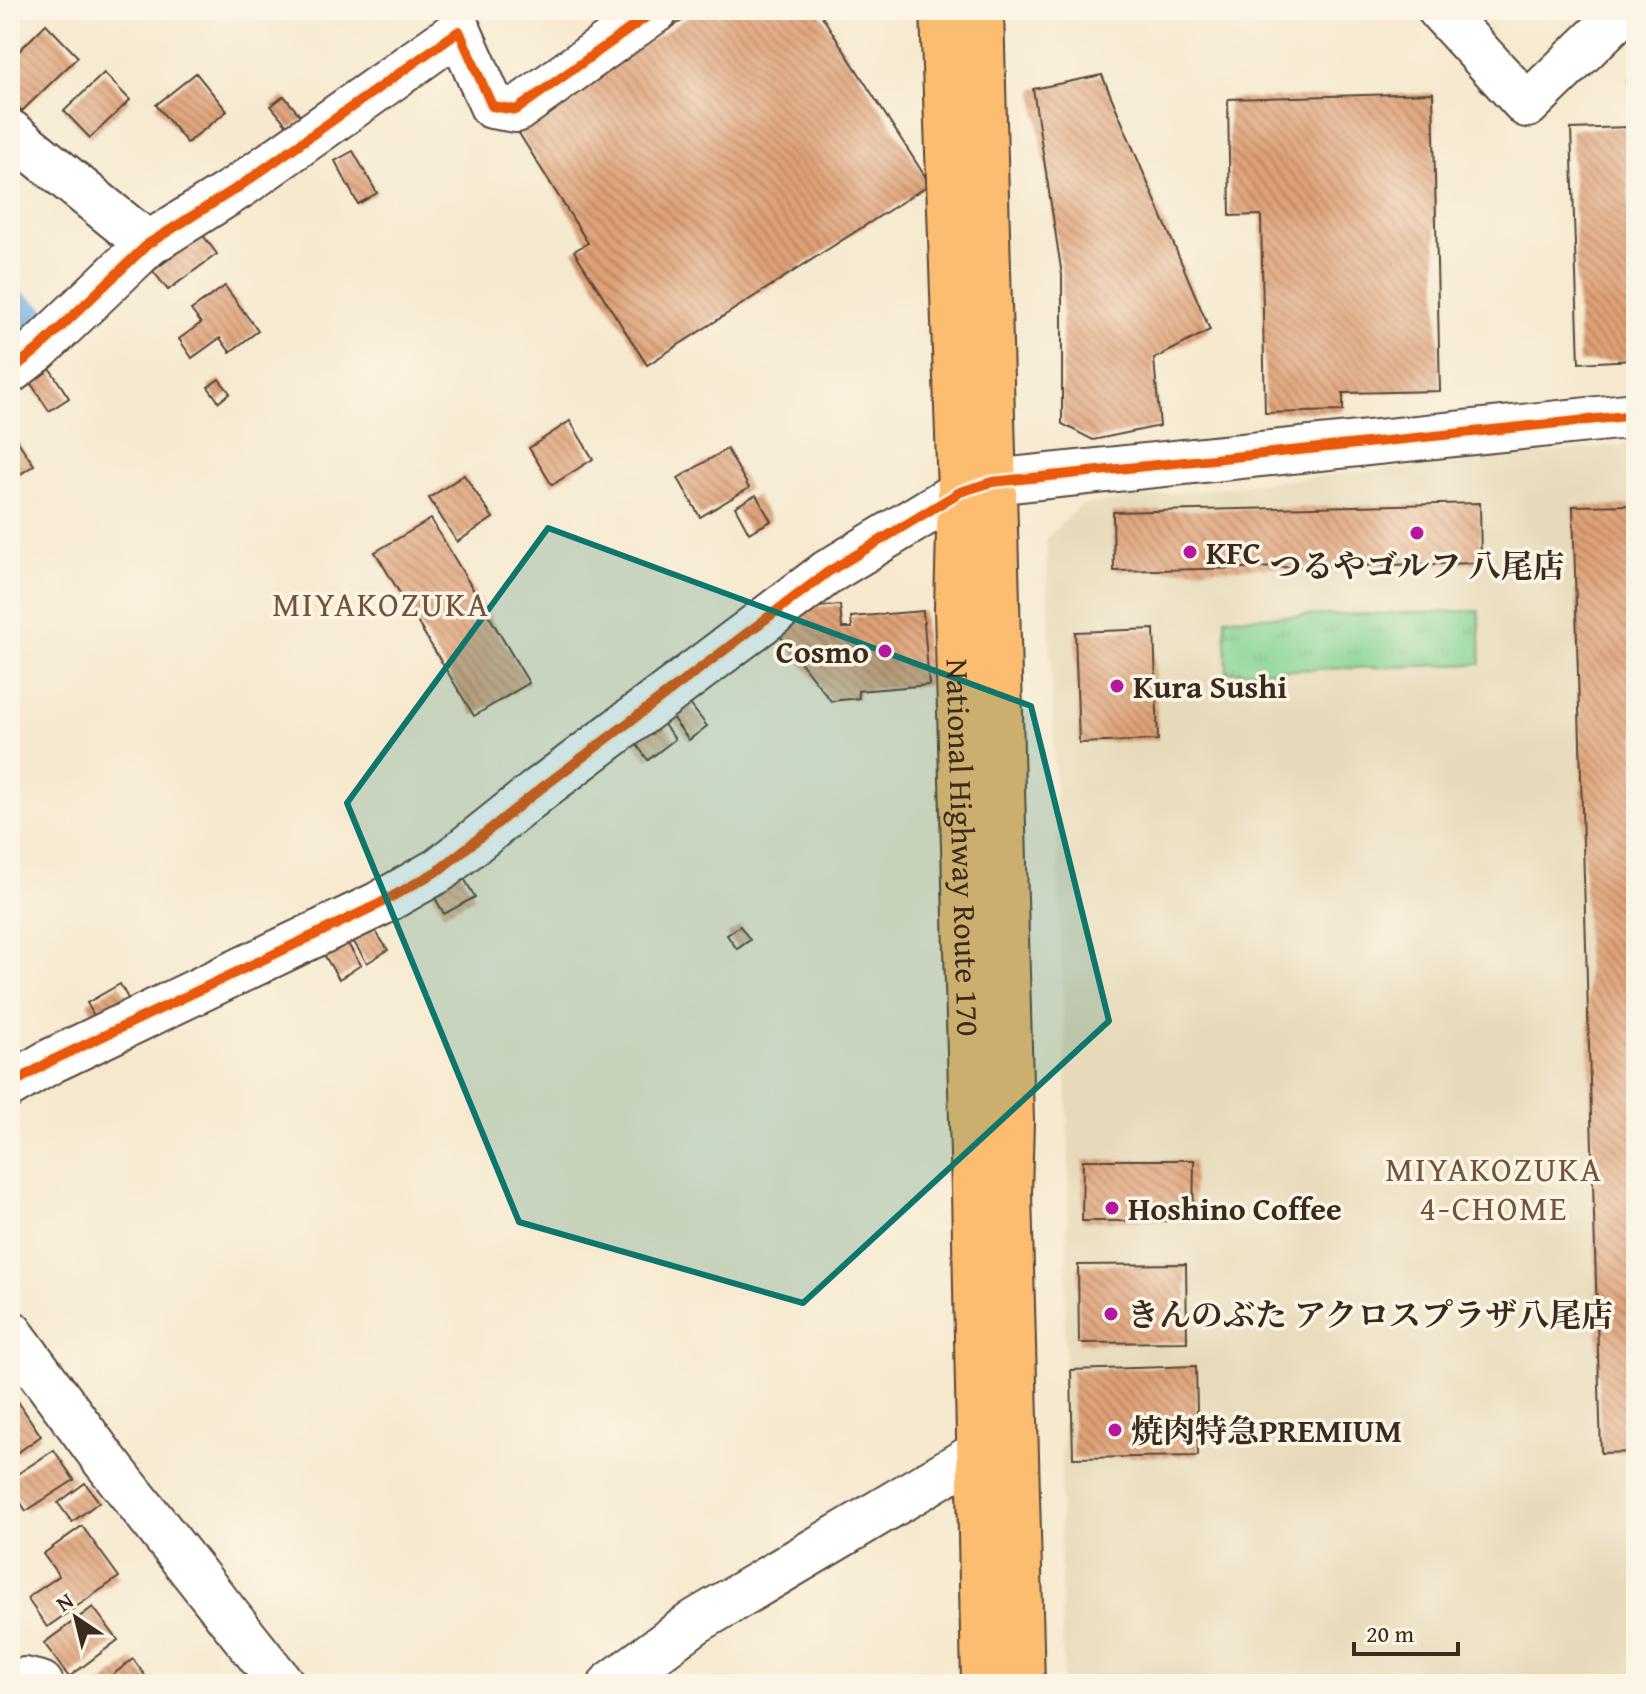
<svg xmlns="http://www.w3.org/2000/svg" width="1646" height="1694" font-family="'Gentium Book Plus','Noto Serif JP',serif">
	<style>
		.built { fill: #e7daba }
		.park { fill: url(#park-tufts); stroke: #5e7e58; stroke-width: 2 }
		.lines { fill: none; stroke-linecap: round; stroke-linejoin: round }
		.river { stroke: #6fa8df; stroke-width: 62 }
		.building { fill: url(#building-back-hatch) }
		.minor-casing { stroke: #574739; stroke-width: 48 }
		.highway-casing { stroke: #574739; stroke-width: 48 }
		.minor { stroke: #fff; stroke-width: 44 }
		.highway { stroke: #fcbd6f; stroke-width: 44 }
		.cycleway-casing { stroke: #fcf5e5; stroke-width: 15 }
		.cycleway { stroke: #e8590c; stroke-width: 10 }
		.marked { fill: #0f766e; fill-opacity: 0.2; stroke: #0f766e; stroke-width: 6; stroke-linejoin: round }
		.poi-dot { fill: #b5179e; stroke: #fcf5e5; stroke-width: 3 }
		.labels { text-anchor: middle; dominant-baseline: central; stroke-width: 7; stroke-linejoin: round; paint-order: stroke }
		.poi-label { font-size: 32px; font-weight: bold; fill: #3b2a1e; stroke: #fcf5e5; text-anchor: start }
		.street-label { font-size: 32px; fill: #3b2a1e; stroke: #fcf5e5 }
		.neighbourhood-label { font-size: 34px; letter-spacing: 2px; fill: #74533d; stroke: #fcf5e5 }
	</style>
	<defs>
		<pattern id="park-tufts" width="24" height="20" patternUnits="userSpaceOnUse" patternTransform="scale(2)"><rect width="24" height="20" fill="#81d293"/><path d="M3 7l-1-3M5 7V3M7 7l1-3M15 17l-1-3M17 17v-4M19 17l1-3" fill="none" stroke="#70b47e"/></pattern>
		<pattern id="building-back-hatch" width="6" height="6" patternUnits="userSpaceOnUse" patternTransform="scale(2)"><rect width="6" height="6" fill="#dea077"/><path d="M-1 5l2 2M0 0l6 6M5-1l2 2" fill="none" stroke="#b58361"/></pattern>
	</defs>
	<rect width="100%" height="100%" fill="#fcf5e5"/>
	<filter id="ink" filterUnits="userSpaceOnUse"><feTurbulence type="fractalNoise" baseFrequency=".0125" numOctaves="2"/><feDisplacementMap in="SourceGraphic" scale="16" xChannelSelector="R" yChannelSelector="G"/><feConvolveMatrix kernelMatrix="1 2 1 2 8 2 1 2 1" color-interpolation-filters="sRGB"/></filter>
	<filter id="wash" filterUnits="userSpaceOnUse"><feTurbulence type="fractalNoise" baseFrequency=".006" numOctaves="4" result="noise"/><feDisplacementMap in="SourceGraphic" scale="32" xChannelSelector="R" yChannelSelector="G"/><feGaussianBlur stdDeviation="1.8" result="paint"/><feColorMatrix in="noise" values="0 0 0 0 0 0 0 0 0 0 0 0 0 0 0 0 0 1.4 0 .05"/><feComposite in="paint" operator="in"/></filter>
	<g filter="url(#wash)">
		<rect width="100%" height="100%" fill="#f6e9cf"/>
		<polygon class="built" points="1636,444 1636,1684 1063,1684 1060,1526 1069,1160 1046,539 1081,505 1259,483"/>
		<polygon class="park" points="1479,611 1481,664 1227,672 1225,618"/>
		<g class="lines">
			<polyline class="river" points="10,321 26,333"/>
		</g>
		<g id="blocks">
			<g class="building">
				<polygon points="699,10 818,10 930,184 647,365 574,251 588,243 515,127"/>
				<polygon points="46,24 78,57 22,111 10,99 10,60"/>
				<polygon points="104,73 130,100 90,138 64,111"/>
				<polygon points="196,73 227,111 187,143 156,105"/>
				<polygon points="1102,75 1210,330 1154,359 1160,426 1093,440 1062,424 1062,275 1033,89"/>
				<polygon points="1629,77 1636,77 1636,146 1634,146"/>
				<polygon points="1433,93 1440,391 1343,393 1343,411 1265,413 1261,215 1230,216 1228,99"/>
				<polygon points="284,96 303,119 290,129 271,106"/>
				<polygon points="1627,127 1634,360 1579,363 1571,129"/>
				<polygon points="353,151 377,193 358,204 335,161"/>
				<polygon points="202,234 217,254 168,290 153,271"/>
				<polygon points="225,286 258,331 230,352 220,338 192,358 179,339 201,323 191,310"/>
				<polygon points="50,369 69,398 49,411 30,382"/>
				<polygon points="219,379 230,393 219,402 208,387"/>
				<polygon points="570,421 593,459 552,485 529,448"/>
				<polygon points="10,430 34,465 16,477 10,468"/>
				<polygon points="727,449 749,488 700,517 678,478"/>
				<polygon points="464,475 493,518 457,542 429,498"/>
				<polygon points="756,495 771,521 749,533 735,507"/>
				<polygon points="1480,503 1481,563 1114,571 1113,512"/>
				<polygon points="1636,505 1636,1452 1601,1453 1573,506"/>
				<polygon points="431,519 529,683 474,716 375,552"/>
				<polygon points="811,597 819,607 840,605 842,628 852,628 851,617 923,611 929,685 858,691 859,698 831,701 773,627"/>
				<polygon points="1154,629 1158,740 1079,743 1075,632"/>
				<polygon points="686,699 707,726 689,740 668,712"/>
				<polygon points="655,713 675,739 648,760 628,733"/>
				<polygon points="458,868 475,897 444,914 428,885"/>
				<polygon points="368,920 388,950 367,963 348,933"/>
				<polygon points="740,926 750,940 737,949 727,935"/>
				<polygon points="343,936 361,965 339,979 321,950"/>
				<polygon points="120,984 130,1002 97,1021 87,1003"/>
				<polygon points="1083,1160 1194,1160 1193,1221 1082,1221"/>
				<polygon points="1186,1264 1187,1342 1079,1343 1078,1265"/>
				<polygon points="1196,1366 1198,1456 1073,1458 1071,1370"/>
				<polygon points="15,1397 41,1436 10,1458 10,1401"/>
				<polygon points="54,1450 74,1480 26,1511 10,1485 10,1479"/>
				<polygon points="85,1483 99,1502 72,1522 58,1503"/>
				<polygon points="82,1526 119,1577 47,1627 27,1598 59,1576 43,1554"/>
				<polygon points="93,1607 118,1640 69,1677 44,1643"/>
				<polygon points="133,1659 151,1684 101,1684"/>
			</g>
		</g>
	</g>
	<g filter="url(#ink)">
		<use href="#blocks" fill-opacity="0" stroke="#574739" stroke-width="2"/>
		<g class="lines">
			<defs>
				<g id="minor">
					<polyline points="1440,10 1527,105 1625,10"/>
					<polyline points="10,132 148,244"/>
					<polyline points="10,371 37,350 148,244 240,186 459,31 492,106 516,110 656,10"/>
					<polyline points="10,1085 51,1061 379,904 439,870 539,790 828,572 960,492 992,482 1636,415"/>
					<polyline points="10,1332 103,1458 282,1684"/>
					<polyline points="19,1684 25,1680 41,1684"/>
					<polyline points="611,1684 695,1622 979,1453"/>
				</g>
				<g id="highway">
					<path id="s1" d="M943 10 960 492 957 609 974 1190 984 1684"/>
					<polyline points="981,10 1011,1121 1009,1192 1022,1684"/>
				</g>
			</defs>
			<use href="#minor" class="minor-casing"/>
			<use href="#highway" class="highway-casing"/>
			<use href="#minor" class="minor"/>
			<use href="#highway" class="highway"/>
			<defs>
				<g id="cycleway">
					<polyline points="10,371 37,350 148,244 240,186 459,31 492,106 516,110 656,10"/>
					<polyline points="10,1085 51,1061 379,904 439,870 539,790 828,572 960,492 992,482 1636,415"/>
				</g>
			</defs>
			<use href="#cycleway" class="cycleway-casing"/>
			<use href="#cycleway" class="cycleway"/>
		</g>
	</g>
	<path class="marked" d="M548 528 1031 706 1109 1021 803 1303 519 1222 347 803Z"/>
	<g class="poi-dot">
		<circle cx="1417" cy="533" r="8"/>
		<circle cx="1190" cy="552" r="8"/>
		<circle cx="885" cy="651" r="8"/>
		<circle cx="1117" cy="686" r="8"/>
		<circle cx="1112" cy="1208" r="8"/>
		<circle cx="1111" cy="1314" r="8"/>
		<circle cx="1115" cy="1430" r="8"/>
	</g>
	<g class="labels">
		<g class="poi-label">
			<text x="1206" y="552">KFC</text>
			<text x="1417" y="565" text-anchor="middle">つるやゴルフ 八尾店</text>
			<text x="869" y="651" text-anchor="end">Cosmo</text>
			<text x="1133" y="686">Kura Sushi</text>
			<text x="1128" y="1208">Hoshino Coffee</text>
			<text x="1127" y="1314">きんのぶた アクロスプラザ八尾店</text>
			<text x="1131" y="1430">焼肉特急PREMIUM</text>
		</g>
		<g class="street-label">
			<text stroke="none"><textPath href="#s1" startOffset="838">National Highway Route 170</textPath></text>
		</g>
		<g class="neighbourhood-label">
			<text x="381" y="603">MIYAKOZUKA</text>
			<text x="1494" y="1168">MIYAKOZUKA<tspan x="1494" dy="39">4-CHOME</tspan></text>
		</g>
	</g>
	<rect width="1646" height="1694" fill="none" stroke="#fcf5e5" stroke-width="40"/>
	<g transform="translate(76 1618) rotate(325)" stroke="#fcf5e5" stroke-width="6" paint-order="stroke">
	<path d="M0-6L14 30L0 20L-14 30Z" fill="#3b2a1e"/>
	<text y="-12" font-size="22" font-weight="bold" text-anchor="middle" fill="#3b2a1e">N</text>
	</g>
	<path d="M1354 1642v12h104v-12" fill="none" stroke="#3b2a1e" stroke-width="4"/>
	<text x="1366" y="1642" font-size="24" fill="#3b2a1e" stroke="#fcf5e5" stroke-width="6" paint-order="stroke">20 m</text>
</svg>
